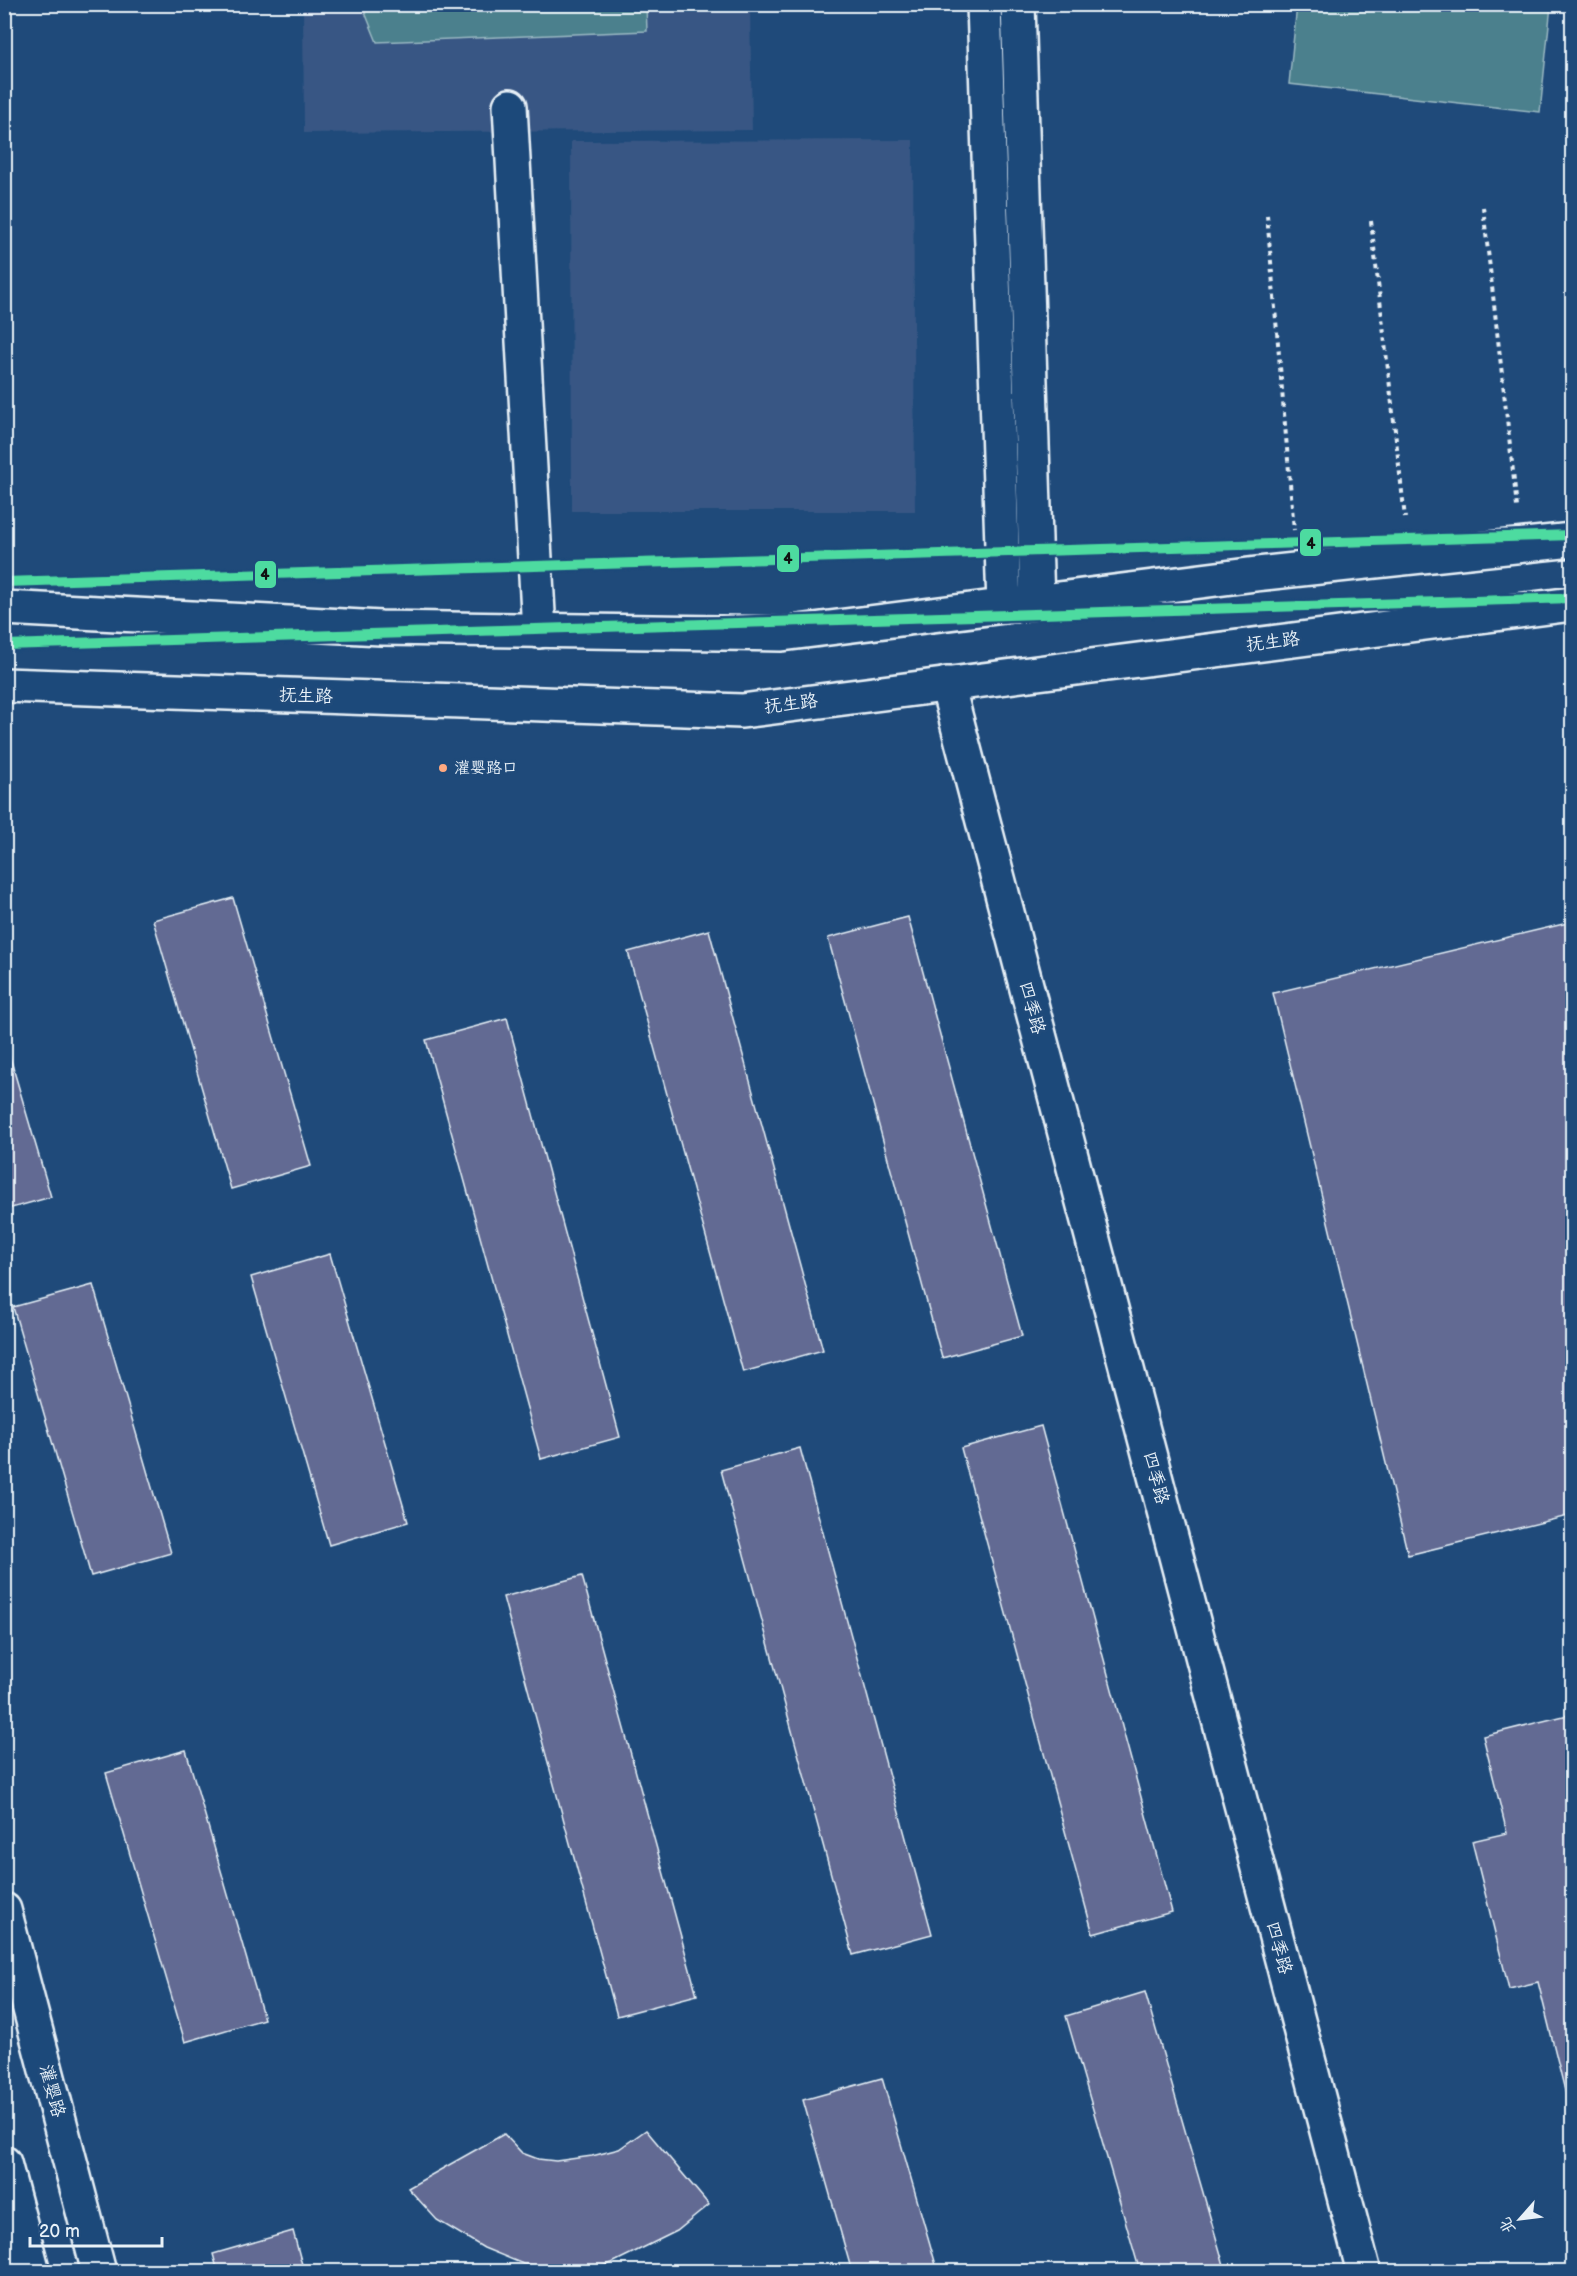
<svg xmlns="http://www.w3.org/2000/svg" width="1577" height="2276" font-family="'Balsamiq Sans','LXGW WenKai TC',sans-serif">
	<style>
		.built { fill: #375784 }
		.green { fill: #4b808d; stroke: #9ab8c2; stroke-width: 1.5 }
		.building { fill: #626b93; stroke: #e8f1f8; stroke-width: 1.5 }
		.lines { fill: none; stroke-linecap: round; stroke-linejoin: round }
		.minor-casing { stroke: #e8f1f8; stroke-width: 38 }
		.secondary-casing { stroke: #e8f1f8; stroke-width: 38 }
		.path { stroke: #e8f1f8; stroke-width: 4; stroke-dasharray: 4.5 4.5; stroke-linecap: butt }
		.minor { stroke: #1f4a7a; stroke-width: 33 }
		.secondary { stroke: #1f4a7a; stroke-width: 33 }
		.metro-1-casing { stroke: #1f4a7a; stroke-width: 15 }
		.metro-1 { stroke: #4ddba0; stroke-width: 10 }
		.bus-dot { fill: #ffa980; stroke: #1f4a7a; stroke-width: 2 }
		.labels { text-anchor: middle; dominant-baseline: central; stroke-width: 6; stroke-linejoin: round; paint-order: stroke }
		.bus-label { font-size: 16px; fill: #e8f1f8; stroke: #1f4a7a; text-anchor: start }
		.street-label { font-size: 18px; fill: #e8f1f8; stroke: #1f4a7a }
		.line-badge { stroke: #1f4a7a; stroke-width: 2 }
		.pale-badge-label { font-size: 16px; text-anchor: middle; font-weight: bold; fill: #111 }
	</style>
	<rect width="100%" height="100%" fill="#1f4a7a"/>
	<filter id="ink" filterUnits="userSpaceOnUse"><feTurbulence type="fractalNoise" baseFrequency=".0167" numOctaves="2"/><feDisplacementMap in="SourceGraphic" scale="12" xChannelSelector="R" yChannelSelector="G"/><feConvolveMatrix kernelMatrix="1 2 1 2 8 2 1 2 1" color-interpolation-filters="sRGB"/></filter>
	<g filter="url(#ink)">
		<g class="built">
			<polygon points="303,5 750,5 752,130 304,133"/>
			<polygon points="913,140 915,511 572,511 571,141"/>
		</g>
		<g class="green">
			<polygon points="362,5 646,5 647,31 377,42"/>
			<polygon points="1297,5 1551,5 1540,112 1289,84"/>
		</g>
		<g class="building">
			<polygon points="233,898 311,1166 231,1189 153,920"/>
			<polygon points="908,917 1022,1336 942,1358 828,938"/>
			<polygon points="1572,922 1572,1515 1408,1555 1273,993"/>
			<polygon points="709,930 823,1350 743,1372 628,952"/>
			<polygon points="507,1018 620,1437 541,1459 426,1040"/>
			<polygon points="4,1037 51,1197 4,1210"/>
			<polygon points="330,1254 408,1522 329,1545 251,1277"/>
			<polygon points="93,1285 171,1553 91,1576 13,1307"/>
			<polygon points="1041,1426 1172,1912 1093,1934 961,1448"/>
			<polygon points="800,1448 932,1934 853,1955 721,1470"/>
			<polygon points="582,1576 697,1995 617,2016 503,1597"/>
			<polygon points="1572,1714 1572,2110 1570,2111 1538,1982 1509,1989 1472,1841 1507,1833 1483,1736"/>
			<polygon points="186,1750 264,2019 185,2042 106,1773"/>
			<polygon points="1145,1992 1226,2272 1140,2272 1066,2016"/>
			<polygon points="882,2078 938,2272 852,2272 803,2100"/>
			<polygon points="646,2130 709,2205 677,2231 612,2263 589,2271 523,2264 484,2248 437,2220 408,2188 504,2134 522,2153 538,2159 556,2161 592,2156 619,2149"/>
			<polygon points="293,2231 304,2272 218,2272 213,2254"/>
		</g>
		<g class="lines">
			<defs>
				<g id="minor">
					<polyline points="984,4 1004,606"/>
					<polyline points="1018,4 1037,602"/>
					<polyline points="510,106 539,631"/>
					<polyline points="947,684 1364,2272"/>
				</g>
				<g id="secondary">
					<polyline points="4,608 381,628 782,634 1256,574 1572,540"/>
					<polyline points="4,685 742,711 1572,604"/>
					<polyline points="4,1910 99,2272"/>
					<polyline points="4,2163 33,2272"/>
				</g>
			</defs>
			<use href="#minor" class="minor-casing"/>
			<use href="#secondary" class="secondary-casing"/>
			<g class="path">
				<polyline points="1483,207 1517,507"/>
				<polyline points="1267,215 1294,530"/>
				<polyline points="1371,221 1405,518"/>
			</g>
			<use href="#minor" class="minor"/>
			<use href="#secondary" class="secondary"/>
			<defs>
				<g id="metro-1">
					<polyline points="4,582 1572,535"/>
					<polyline points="4,645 1572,598"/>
				</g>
			</defs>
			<use href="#metro-1" class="metro-1-casing"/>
			<use href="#metro-1" class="metro-1"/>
		</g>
	</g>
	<circle class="bus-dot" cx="443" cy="768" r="5"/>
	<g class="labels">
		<g class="bus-label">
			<text x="454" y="768">灌婴路口</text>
		</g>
		<g class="street-label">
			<text transform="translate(1273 642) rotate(-7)">抚生路</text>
			<text transform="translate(306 696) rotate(2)">抚生路</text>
			<text transform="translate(791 704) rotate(-7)">抚生路</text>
			<text transform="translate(1032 1008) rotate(75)">四季路</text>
			<text transform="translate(1156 1478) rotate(75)">四季路</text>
			<text transform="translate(1279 1948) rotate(75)">四季路</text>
			<text transform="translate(52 2091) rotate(75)">灌婴路</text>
		</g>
	</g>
	<g class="line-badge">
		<rect x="1299" y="528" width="23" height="29" rx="6" fill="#4ddba0"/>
		<rect x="776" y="544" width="24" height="29" rx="6" fill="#4ddba0"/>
		<rect x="254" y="560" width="23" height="29" rx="6" fill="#4ddba0"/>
	</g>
	<g class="pale-badge-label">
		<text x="1311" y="549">4</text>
		<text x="788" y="564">4</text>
		<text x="265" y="580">4</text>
	</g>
	<rect width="1577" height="2276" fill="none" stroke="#1f4a7a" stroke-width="24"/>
	<rect x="12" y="12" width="1553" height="2252" fill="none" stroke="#e8f1f8" stroke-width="2" filter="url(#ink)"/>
	<g transform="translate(1520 2219) rotate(242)" stroke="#1f4a7a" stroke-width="4.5" paint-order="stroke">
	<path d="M0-4.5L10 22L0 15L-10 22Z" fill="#e8f1f8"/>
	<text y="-9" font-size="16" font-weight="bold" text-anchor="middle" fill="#e8f1f8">北</text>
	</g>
	<path d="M30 2237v9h132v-9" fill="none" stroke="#e8f1f8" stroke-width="3"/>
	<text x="39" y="2237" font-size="18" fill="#e8f1f8" stroke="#1f4a7a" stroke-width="4.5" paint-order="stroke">20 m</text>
</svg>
